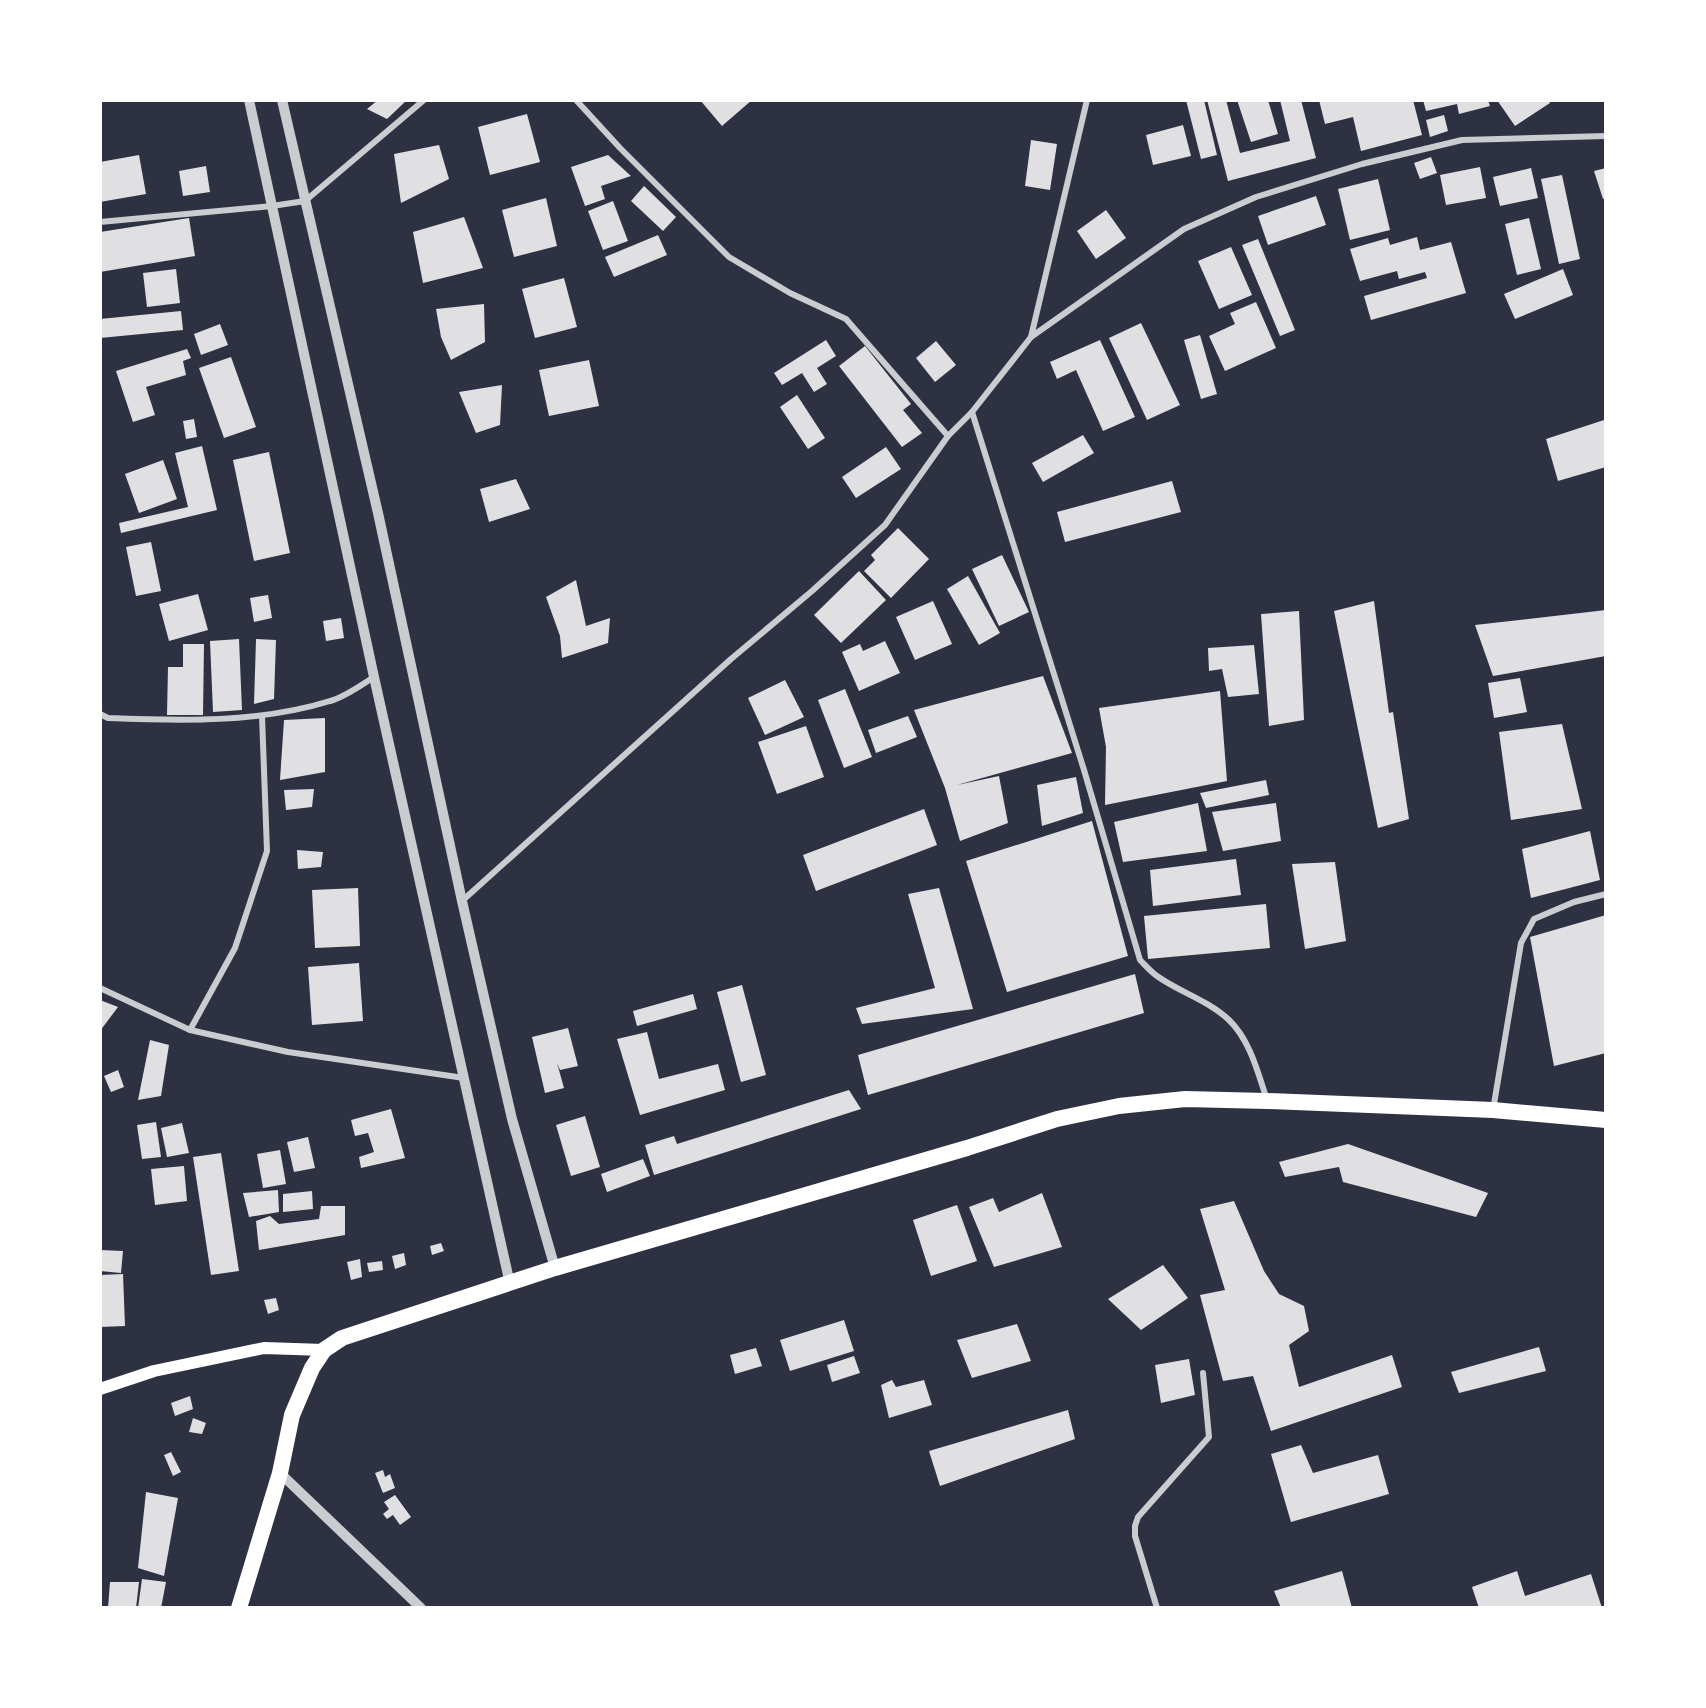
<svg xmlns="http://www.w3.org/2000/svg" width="1706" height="1708" font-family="Manrope,sans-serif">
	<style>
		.building { fill: #e0e0e3 }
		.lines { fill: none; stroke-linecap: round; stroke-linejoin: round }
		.minor { stroke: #caccd0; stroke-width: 6 }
		.tertiary { stroke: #caccd0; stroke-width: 10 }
		.secondary { stroke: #fff; stroke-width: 12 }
		.trunk { stroke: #fff; stroke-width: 16 }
	</style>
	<rect width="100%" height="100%" fill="#2d3142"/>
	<g class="building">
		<polygon points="378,100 407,100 387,119 367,109"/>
		<polygon points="700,100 752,100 722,126"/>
		<polygon points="1186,100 1204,100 1217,155 1201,159"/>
		<polygon points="1207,100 1226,100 1240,153 1290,141 1280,100 1301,100 1316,158 1228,181"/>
		<polygon points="1237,100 1268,100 1278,134 1251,142"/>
		<polygon points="1319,100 1413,100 1422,135 1361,151 1353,117 1325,124"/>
		<polygon points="1423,100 1488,100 1490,106 1459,114 1457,104 1426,111"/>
		<polygon points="1497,100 1549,100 1550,103 1515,126"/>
		<polygon points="527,114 540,162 490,175 478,127"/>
		<polygon points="1444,115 1448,131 1430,137 1426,120"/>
		<polygon points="1183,125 1191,156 1153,165 1146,135"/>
		<polygon points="1031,140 1057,144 1050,190 1025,186"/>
		<polygon points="439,145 449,179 401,203 394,154"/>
		<polygon points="139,155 146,194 100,202 100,162"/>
		<polygon points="608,155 631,176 601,186 605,199 585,206 571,167"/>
		<polygon points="1431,157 1437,173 1420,179 1414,163"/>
		<polygon points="206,166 210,192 183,196 179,171"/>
		<polygon points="1480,167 1486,198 1446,205 1440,175"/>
		<polygon points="1531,168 1538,198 1500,206 1493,177"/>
		<polygon points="1606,168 1606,198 1603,199 1594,171"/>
		<polygon points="1562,175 1580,259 1559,264 1541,179"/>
		<polygon points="1378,179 1390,230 1350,240 1338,189"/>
		<polygon points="644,186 676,217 663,231 631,201"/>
		<polygon points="1316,196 1326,225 1268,245 1258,216"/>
		<polygon points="546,198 557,246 514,257 502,210"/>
		<polygon points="613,201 628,241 603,250 588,211"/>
		<polygon points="1106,210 1126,238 1096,259 1077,231"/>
		<polygon points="464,217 483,268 423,283 413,232"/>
		<polygon points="189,218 195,256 100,272 100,232"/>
		<polygon points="1529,218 1541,269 1517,275 1505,224"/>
		<polygon points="658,235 667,255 614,277 605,257"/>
		<polygon points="1417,237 1420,250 1451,242 1466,293 1371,320 1364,296 1427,278 1425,272 1399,279 1397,271 1360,281 1350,249 1388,238 1390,245"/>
		<polygon points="1258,239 1295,330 1280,336 1242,245"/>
		<polygon points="1231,247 1252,295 1219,309 1198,261"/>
		<polygon points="176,269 180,303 147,307 143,273"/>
		<polygon points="1563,269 1573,295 1515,319 1504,294"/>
		<polygon points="564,278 577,327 535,338 522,289"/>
		<polygon points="1256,302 1276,348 1225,371 1209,336 1235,324 1230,313"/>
		<polygon points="484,304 485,342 451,360 441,337 436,309"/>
		<polygon points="181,311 183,330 100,338 100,319"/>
		<polygon points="1141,323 1180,405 1147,420 1109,338"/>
		<polygon points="220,324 228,345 201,355 194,334"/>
		<polygon points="1200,335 1217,394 1201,399 1184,340"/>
		<polygon points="826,340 836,356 817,368 827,384 814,392 802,373 782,385 774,373"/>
		<polygon points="1100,340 1135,417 1103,431 1076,370 1057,379 1050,362"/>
		<polygon points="936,341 956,365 935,382 916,358"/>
		<polygon points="865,346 911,404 903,410 922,433 902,447 839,366"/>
		<polygon points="187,349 191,358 183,361 186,375 146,387 155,415 133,422 116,371"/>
		<polygon points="231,357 256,427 224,438 199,368"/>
		<polygon points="589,360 599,406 549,416 539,370"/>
		<polygon points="502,385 500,425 476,433 459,392"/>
		<polygon points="797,395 825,438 808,449 780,407"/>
		<polygon points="194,419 197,437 186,439 183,421"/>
		<polygon points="1604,420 1606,425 1606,467 1558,481 1546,439"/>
		<polygon points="1083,435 1094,453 1043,482 1032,463"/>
		<polygon points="202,446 217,510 121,533 119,523 188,507 175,453"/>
		<polygon points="886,447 901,469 856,498 842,477"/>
		<polygon points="269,452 290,553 254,561 233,460"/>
		<polygon points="163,460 177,499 139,513 125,474"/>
		<polygon points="516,479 530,509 489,522 480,489"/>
		<polygon points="1172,481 1181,512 1065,542 1057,512"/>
		<polygon points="898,528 929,559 891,598 864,571 875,560 871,555"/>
		<polygon points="151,542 161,591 136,596 126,547"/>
		<polygon points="1002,555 1029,612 999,626 972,569"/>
		<polygon points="859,571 886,600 841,643 814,615"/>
		<polygon points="968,576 1000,633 979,645 947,589"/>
		<polygon points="576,580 586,626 610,618 608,643 562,658 560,636 546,597"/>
		<polygon points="198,594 208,630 169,641 159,604"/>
		<polygon points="268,595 272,618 254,622 250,598"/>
		<polygon points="933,601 952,644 915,660 896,617"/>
		<polygon points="1374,601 1389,713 1393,712 1409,819 1378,828 1334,611"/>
		<polygon points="1606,610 1606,656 1493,676 1475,625"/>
		<polygon points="1299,611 1304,720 1269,726 1261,614"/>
		<polygon points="341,618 344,638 326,641 323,621"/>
		<polygon points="239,639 242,710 213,712 210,641"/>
		<polygon points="256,639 276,640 274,699 254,704"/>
		<polygon points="885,641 900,673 859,691 842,652 860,644 863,651"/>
		<polygon points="183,644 204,644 203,715 167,715 168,667 183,667"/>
		<polygon points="1254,645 1259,694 1228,697 1222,669 1209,671 1208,648"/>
		<polygon points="1043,676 1072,753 957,785 999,776 1008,823 960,841 945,788 914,710"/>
		<polygon points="1520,678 1527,712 1494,718 1488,683"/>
		<polygon points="785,680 804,717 765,735 748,698"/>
		<polygon points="845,689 872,757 844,768 818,700"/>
		<polygon points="1220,691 1227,781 1105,805 1106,747 1099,708"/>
		<polygon points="908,716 917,737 876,753 868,730"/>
		<polygon points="325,718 325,772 280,780 284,720"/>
		<polygon points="1562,724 1582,809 1511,820 1499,732"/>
		<polygon points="806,726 824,777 777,794 758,742"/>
		<polygon points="1076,777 1083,813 1042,826 1037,785"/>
		<polygon points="1266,780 1269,795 1206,808 1200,793"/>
		<polygon points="314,789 312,807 286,810 284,790"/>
		<polygon points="1198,803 1207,851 1123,862 1114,822"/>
		<polygon points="1276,803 1281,841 1223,851 1212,812"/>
		<polygon points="924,809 937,845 816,891 803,855"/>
		<polygon points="1092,821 1128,956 1007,992 966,861"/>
		<polygon points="1590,831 1600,880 1531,898 1522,849"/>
		<polygon points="297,850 323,852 321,867 298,869"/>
		<polygon points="1236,859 1241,895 1153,906 1150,870"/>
		<polygon points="1335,862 1346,941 1305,949 1292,864"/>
		<polygon points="358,888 360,946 315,948 312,890"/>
		<polygon points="939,888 973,1009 862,1024 856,1008 935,988 908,894"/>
		<polygon points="1266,904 1270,948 1148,959 1144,916"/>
		<polygon points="1606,915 1606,1053 1554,1066 1530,937"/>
		<polygon points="359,963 363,1021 312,1025 308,967"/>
		<polygon points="1135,974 1144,1013 868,1095 858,1055"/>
		<polygon points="742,985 766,1075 741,1082 717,992"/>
		<polygon points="693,994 697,1009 637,1026 633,1011"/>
		<polygon points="100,1000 118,1007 100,1031"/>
		<polygon points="568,1028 578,1066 560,1070 557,1063 564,1088 545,1093 532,1037"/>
		<polygon points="647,1032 659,1079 718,1064 725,1090 640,1115 617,1039"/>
		<polygon points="150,1040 169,1045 161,1096 138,1100"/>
		<polygon points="118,1070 124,1087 111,1092 104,1076"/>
		<polygon points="849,1090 861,1109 654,1175 645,1145 674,1136 677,1144"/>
		<polygon points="391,1109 405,1158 361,1168 359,1157 374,1152 368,1133 355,1136 351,1120"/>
		<polygon points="585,1116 600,1167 571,1176 556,1125"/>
		<polygon points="156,1122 161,1157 142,1159 137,1125"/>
		<polygon points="182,1123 189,1153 167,1157 161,1128"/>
		<polygon points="308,1137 315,1168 294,1172 287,1142"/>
		<polygon points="1348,1144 1488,1193 1476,1217 1343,1182 1339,1167 1285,1177 1279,1162"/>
		<polygon points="280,1150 286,1184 263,1188 257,1154"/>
		<polygon points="221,1153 239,1271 211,1275 193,1157"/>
		<polygon points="643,1159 650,1176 607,1192 601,1174"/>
		<polygon points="184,1166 187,1201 155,1205 151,1169"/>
		<polygon points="278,1190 279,1212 249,1217 243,1193"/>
		<polygon points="312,1191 313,1209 283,1212 283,1194"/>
		<polygon points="1042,1193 1062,1247 994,1267 969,1207 993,1198 999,1212"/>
		<polygon points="1234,1201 1264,1271 1279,1294 1304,1306 1309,1331 1289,1345 1299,1387 1392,1355 1402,1387 1271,1431 1253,1376 1223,1381 1200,1295 1225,1290 1200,1209"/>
		<polygon points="957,1205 977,1261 931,1276 913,1220"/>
		<polygon points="321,1206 345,1206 345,1235 259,1250 256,1221 270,1216 279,1224 319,1219"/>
		<polygon points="441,1243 444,1251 432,1255 430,1246"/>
		<polygon points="100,1250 123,1251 121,1273 100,1271"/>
		<polygon points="404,1253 406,1265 395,1269 392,1256"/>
		<polygon points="360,1259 362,1277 351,1280 347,1262"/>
		<polygon points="382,1261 383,1270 369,1272 367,1263"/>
		<polygon points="1163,1265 1188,1298 1141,1330 1108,1299"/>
		<polygon points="123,1274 125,1326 100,1327 100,1275"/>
		<polygon points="276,1298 279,1310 268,1314 264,1300"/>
		<polygon points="844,1320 854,1351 790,1371 780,1340"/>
		<polygon points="1017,1324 1031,1361 972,1378 957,1340"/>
		<polygon points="1539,1347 1546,1371 1459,1393 1451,1372"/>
		<polygon points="756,1348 762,1366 735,1374 730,1355"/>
		<polygon points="854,1356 860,1373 832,1382 827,1365"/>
		<polygon points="1189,1359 1195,1395 1161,1403 1155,1365"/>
		<polygon points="892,1380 896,1387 924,1380 932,1405 889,1418 881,1385"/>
		<polygon points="190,1396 193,1409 175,1416 171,1403"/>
		<polygon points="1068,1410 1075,1439 940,1486 929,1451"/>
		<polygon points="193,1418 206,1423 202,1434 189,1432"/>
		<polygon points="1301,1445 1313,1473 1378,1455 1389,1494 1291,1522 1271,1454"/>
		<polygon points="171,1452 181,1472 173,1476 164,1455"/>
		<polygon points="383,1470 385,1477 390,1474 395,1488 383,1493 375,1473"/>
		<polygon points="146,1492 178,1498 164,1576 138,1568"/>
		<polygon points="395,1495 411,1517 400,1525 393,1515 387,1519 383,1514 389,1509 384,1502"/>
		<polygon points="1342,1571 1352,1608 1281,1608 1274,1591"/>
		<polygon points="1517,1571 1525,1596 1591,1574 1602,1608 1479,1608 1472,1587"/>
		<polygon points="142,1579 166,1582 161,1608 138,1608"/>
		<polygon points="110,1582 139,1582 136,1608 108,1608"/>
	</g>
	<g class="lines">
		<g class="minor">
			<polyline points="576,100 620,148 729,257 790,293 846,319 948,436"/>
			<polyline points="100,222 272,206 305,201 424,100"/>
			<polyline points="1031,337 1087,100"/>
			<path d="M972 412 1084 770 1140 960C1145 965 1151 972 1157 976 1179 992 1208 1000 1229 1020 1250 1040 1258 1073 1267 1100"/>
			<path d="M100 714 108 718C182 721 259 723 330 701 345 697 361 685 374 677"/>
			<polyline points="462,901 731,659 812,591 885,525 948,436 972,412 1031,337 1184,229 1256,197 1362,164 1462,140 1606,136"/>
			<polyline points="100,988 190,1030 235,948 267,851 262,716"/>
			<polyline points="190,1030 288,1052 464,1078"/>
			<polyline points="1493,1110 1521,943 1534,919 1574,902 1606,894"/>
			<polyline points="1157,1608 1135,1536 1135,1526 1138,1517 1209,1437 1203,1373"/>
		</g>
		<g class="tertiary">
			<polyline points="249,100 374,677 510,1284"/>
			<polyline points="282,100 378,513 462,901 512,1119 555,1268"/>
			<polyline points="280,1473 421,1608"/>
		</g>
		<polyline class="secondary" points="100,1389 154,1371 264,1348 324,1350"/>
		<polyline class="trunk" points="239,1608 280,1473 292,1415 312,1368 324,1350 342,1338 555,1268 967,1148 1057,1119 1119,1106 1185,1099 1267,1101 1493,1110 1606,1120"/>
	</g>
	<rect width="1706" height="1708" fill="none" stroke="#ffffff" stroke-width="204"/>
</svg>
